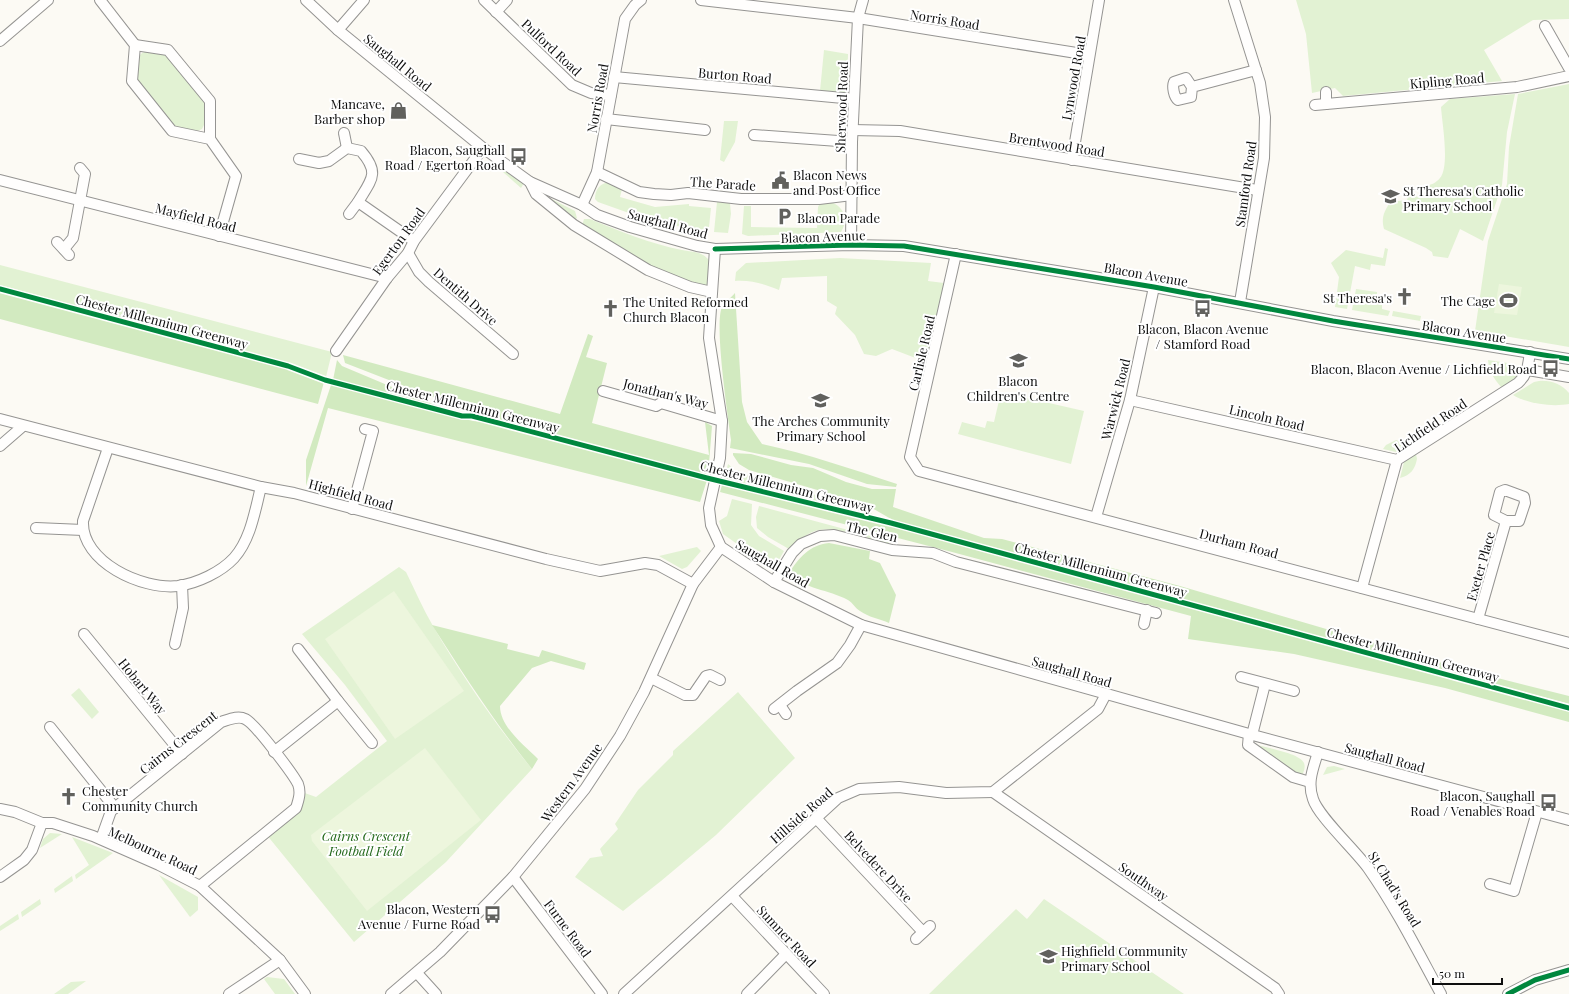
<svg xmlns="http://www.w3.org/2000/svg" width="1569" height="994" font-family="'Playfair Display',serif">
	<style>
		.green { fill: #e2f2d3 }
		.forest { fill: #d2eac0 }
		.pitch { fill: #edf6dd }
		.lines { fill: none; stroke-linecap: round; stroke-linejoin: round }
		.minor-casing { stroke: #959492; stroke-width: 12 }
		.minor { stroke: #fffefd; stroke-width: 10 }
		.cycleway-casing { stroke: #fff; stroke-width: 8 }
		.cycleway { stroke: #00873e; stroke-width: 5 }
		.labels { text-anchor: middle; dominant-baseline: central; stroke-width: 4; stroke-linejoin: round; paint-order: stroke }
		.street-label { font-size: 13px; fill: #0e0e0e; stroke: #fff }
		.poi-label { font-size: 13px; fill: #0e0e0e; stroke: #fff; text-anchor: end }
		.park-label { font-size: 13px; font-style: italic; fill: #24691c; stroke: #fff }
	</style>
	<rect width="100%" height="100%" fill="#fcfaf4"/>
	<g class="green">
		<polygon points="1296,0 1569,0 1569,19 1533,20 1484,50 1502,81 1343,96 1335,88 1312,93 1306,34"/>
		<polygon points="151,50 168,54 206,100 206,121 202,129 195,132 174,128 137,79 137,58 142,53"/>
		<polygon points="824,50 848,54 847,95 820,91"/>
		<polygon points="1569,84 1569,347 1475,331 1488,241 1507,184 1509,147 1518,94"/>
		<path d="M1515 94 1507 132 1502 185 1483 241 1460 229 1448 258 1433 256 1432 252 1426 248 1384 229C1381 218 1384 212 1390 202L1407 200 1408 197 1427 196V186C1432 184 1436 183 1440 178 1450 166 1442 123 1441 107L1450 99Z"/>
		<polygon points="724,121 738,121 735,142 724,162 720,160"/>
		<polygon points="505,169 524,183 521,188 503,172"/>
		<path d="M610 182 622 189 620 197 655 207 689 204V206L711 208 709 227 703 230 657 223 598 202 595 199C595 189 600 183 610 182Z"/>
		<polygon points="532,189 575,211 577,218 574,220"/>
		<polygon points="717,202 730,203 731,214 728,233 714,232"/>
		<path d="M831 202C844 207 849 219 841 232L748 236 742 234 744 206H751V227L817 228 818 207 820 203Z"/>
		<path d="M584 219H590C619 231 651 244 682 250 691 252 701 251 708 259 713 265 710 277 709 285 677 289 611 243 582 226Z"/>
		<polygon points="1385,248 1388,249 1385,266 1371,264 1370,270 1355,266 1347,309 1335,307 1339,277 1331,263 1346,250 1383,258"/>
		<path d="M840 258 931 263 928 281 944 283 926 362 892 349 876 356 864 354 855 335 835 314 837 307 827 301V276L782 278 779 290C764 284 752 280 735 281L736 272 746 263Z"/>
		<polygon points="0,265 332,352 326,377 292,364 0,285"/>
		<polygon points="1356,289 1377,292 1377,300 1382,305 1382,309 1390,311 1388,316 1352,310"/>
		<polygon points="1393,311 1421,316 1420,321 1392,316"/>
		<path d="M1488 360 1514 364 1518 370 1517 378 1502 388C1494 379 1489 372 1488 360Z"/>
		<path d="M1539 381C1551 380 1561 384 1569 393V404C1552 407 1528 404 1513 395L1534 382Z"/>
		<polygon points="1001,392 1084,411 1071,464 958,434 962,422 985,428 987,421 994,422"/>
		<polygon points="1396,440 1407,444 1396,452 1383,449 1386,445"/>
		<path d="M1416 454 1417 459C1415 469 1411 475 1400 478L1404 462Z"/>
		<polygon points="728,464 734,469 731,481 724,479"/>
		<polygon points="738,470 746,475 864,509 877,517 735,483"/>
		<polygon points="732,499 752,504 751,525 759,536 784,551 776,565 770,566 764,563 723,534 719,521 727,516"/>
		<path d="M759 506 889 541V544C869 539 835 525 815 531 805 534 797 543 789 549L768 537 757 528 756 517Z"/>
		<polygon points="697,547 701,551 687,567 682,569 659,556"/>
		<path d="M399 567 406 572C415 590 423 609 433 626 462 676 495 724 532 769L446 862 354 942 266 834 278 825 302 792 316 797 387 741 345 685 302 634Z"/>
		<polygon points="79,688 99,712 92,719 71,695"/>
		<polygon points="738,692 795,758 716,835 661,881 623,911 575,877 590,858 603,856 600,849 618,829 615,824 638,790 673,755 673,751"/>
		<path d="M1257 745C1267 748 1300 753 1304 763 1306 768 1303 773 1301 778L1257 747Z"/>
		<polygon points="1334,766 1345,769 1323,775 1327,767"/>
		<polygon points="50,833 62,834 40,848 43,839"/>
		<polygon points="72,837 113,853 76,879 75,875 89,865"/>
		<polygon points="159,875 198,897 198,910 190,917"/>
		<polygon points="72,876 73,881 55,893 54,889"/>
		<polygon points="40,899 41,904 22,917 21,912"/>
		<polygon points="1044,899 1184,994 929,994 1016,909 1027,919"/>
		<polygon points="18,914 19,919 0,931 0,926"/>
		<polygon points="267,977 284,979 295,994 275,994 264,979"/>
		<polygon points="86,981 68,994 54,994 71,982"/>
	</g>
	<g class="forest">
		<polygon points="0,291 279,366 324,382 318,404 0,319"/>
		<path d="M735 293 742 402 747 422 762 444C808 454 852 469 897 484L896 487 867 484 809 464 730 448 731 440C728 417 714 324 722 307 725 302 731 298 735 293Z"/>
		<polygon points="588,334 593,336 586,357 607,363 592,423 709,455 705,422 712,426 708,476 479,415 345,363 343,355 560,414"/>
		<polygon points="337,360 342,366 449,411 333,380"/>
		<polygon points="331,385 473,421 485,422 707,480 700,502 328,408 306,486 306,460"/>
		<path d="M733 453 751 454 791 465 813 468 846 482 872 489H896L893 507 984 538 1002 539 1180 586 1466 670 1569 696V704C1345 645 1122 582 898 523L865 504 749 470 739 464 733 455Z"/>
		<polygon points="722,485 942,539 1221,612 1292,633 1569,708 1569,722 1445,688 1294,654 1188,639 1191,616 952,552 720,492"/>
		<path d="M829 543 870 551 869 559 880 563 896 595 889 623C880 619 868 617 860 611 855 608 853 603 848 600 828 589 805 590 789 573 799 558 809 545 829 543Z"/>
		<path d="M432 625 508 644 507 649 539 657 542 650 586 663 584 670 551 661 532 668 500 706C500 727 524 745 538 759L532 769C495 723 464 675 432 625Z"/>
	</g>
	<g class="pitch">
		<polygon points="1499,284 1522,287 1517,315 1494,313"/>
		<polygon points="394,591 464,691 395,739 325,639"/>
		<polygon points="425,748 481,820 367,911 312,841 311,835"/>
	</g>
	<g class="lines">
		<defs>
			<g id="minor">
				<polyline points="100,0 135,45 132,81 172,131 210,139 236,176 219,236"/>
				<polyline points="306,0 338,30 483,148 530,182 582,205 597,215 630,227 697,246 715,249 851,245 904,246 1154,287 1333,321 1569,359"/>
				<polyline points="484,0 572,85 591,93 611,95"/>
				<polyline points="701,0 858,18 1089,55"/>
				<polyline points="1234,0 1260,83 1265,117 1264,158 1240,302"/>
				<polyline points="496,12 507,0"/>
				<polyline points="1545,26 1569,68"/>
				<polyline points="338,30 364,0"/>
				<polyline points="0,41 48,0"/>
				<polyline points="135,45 168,50 210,101 210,139"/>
				<polyline points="614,77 854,99"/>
				<path d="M1192 87 1186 78 1174 82C1172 87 1174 97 1178 100L1191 97 1192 87 1256 70"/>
				<polyline points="1326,92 1326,104"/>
				<polyline points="1315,105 1517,87 1569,76"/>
				<polyline points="606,119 705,130"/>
				<polyline points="852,130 900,131 1257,190"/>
				<polyline points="344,133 347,148"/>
				<polyline points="754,135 852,142"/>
				<path d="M299 159 319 163 329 161 347 148 361 151C380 173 372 179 358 202L414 241"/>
				<polyline points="1072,160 1099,0"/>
				<polyline points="597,172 639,192 654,194 671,195 688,193 741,199 819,199 852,195"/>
				<polyline points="0,180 387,278"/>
				<polyline points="530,182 536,194 574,225 648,270 690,287 712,292"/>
				<polyline points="582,205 597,172 625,19 635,5 641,0"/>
				<polyline points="349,214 358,202"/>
				<polyline points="57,242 69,255"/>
				<polyline points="851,245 852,142 858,18 863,0"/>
				<polyline points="64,249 73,238 85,174 80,168"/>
				<polyline points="715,249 709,338 722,421 720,458 709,508 711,525 721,547 774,582 861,625 1249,734 1569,820"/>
				<polyline points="408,253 419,272 429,282 513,354"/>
				<polyline points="956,254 910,457 919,471 1569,643"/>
				<polyline points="336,351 387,278 408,253 414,241 483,148"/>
				<polyline points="1528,370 1569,377"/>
				<polyline points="603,391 656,406 661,403 722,421"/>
				<polyline points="1130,400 1397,460"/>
				<polyline points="0,419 261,487 294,493 546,559 600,571 645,563 658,565 693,584"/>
				<polyline points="0,446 23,426"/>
				<path d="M108 448 83 521C81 562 142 590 178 586 198 583 221 572 234 558 251 539 255 510 261 487"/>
				<polyline points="352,509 373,431 365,429"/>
				<polyline points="1096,517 1130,400 1154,287"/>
				<polyline points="36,528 83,530"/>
				<polyline points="774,582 792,553 801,544 820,536 834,535 892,550 933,553 956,562 1156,613"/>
				<path d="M1362 588 1397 460 1518 383C1528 374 1528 365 1530 352"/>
				<polyline points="1478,619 1506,521 1519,521 1525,503 1524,497 1505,490 1500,492 1494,515 1506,521"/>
				<polyline points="1144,624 1147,610"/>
				<polyline points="84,634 182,754"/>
				<polyline points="175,644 183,608 182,585"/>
				<polyline points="298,649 338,701"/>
				<polyline points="1241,677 1294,691"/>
				<polyline points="651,678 685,695 693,695 706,676 710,675 720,680"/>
				<polyline points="780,705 786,714"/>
				<polyline points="774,709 797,691 837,663 850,645 861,625"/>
				<polyline points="50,727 115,808"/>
				<polyline points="1249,734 1248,745 1293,777 1310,782"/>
				<polyline points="1252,735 1265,684"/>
				<polyline points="274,752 338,701 372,743"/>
				<path d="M1318 752C1313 769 1307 782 1313 799 1318 816 1355 850 1368 868 1396 908 1418 952 1441 994"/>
				<polyline points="993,792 1275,988 1279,994"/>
				<polyline points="0,809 15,812 42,823 53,823 93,836 159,865 200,886 280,960 305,994"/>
				<polyline points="816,818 923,932"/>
				<path d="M101 839 111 811 221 722C228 720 238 715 245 719 254 722 293 774 298 784 301 792 299 799 296 808L200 886"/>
				<polyline points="0,877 24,860 32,850 42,823"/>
				<polyline points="513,877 602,994"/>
				<polyline points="1490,884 1514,891 1537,812"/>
				<polyline points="732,896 824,994"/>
				<polyline points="916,939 930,926"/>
				<polyline points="417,973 436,994"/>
				<polyline points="229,994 280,960"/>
				<polyline points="391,994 440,952 513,877 585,789 620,736 644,692 693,584 721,547"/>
				<polyline points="624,994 838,798 859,789 899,787 946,793 993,792 1098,709 1106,694"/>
				<polyline points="747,994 786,954"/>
				<polyline points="1508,994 1535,980 1569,970"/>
			</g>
		</defs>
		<use href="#minor" class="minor-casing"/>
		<use href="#minor" class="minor"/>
		<defs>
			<g id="cycleway">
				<polyline points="715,249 851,245 904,246 1154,287 1333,321 1569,359"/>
				<polyline points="0,289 288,366 325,380 462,416 472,416 707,478 891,523 1569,708"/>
				<polyline points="1508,994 1535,980 1569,970"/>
			</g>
		</defs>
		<use href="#cycleway" class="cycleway-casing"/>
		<use href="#cycleway" class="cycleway"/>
	</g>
	<defs>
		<symbol id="shop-bare" viewBox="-9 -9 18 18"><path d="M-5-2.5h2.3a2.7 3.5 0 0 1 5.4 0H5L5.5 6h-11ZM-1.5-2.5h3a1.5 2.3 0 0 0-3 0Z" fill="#61615e" stroke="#fff" stroke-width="2.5" paint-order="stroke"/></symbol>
		<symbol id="bus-bare" viewBox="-9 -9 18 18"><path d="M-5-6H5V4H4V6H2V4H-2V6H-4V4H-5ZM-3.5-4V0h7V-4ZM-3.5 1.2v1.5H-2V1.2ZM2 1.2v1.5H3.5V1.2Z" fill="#61615e" stroke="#fff" stroke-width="2.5" paint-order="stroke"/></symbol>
		<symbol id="civic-bare" viewBox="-9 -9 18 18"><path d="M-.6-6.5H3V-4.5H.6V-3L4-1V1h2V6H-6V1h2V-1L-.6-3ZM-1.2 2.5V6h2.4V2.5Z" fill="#61615e" stroke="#fff" stroke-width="2.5" paint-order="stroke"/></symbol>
		<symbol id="school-bare" viewBox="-9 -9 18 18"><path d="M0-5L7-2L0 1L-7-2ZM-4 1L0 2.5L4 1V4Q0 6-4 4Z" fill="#61615e" stroke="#fff" stroke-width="2.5" paint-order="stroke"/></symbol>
		<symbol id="parking-bare" viewBox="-9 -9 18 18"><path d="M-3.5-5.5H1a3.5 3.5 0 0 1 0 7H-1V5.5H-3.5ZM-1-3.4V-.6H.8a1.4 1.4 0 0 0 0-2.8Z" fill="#61615e" stroke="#fff" stroke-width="2.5" paint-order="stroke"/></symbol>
		<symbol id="church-bare" viewBox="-9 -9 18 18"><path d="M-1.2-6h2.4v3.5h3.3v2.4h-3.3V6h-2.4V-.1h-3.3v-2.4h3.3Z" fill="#61615e" stroke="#fff" stroke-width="2.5" paint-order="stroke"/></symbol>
		<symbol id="stadium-bare" viewBox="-9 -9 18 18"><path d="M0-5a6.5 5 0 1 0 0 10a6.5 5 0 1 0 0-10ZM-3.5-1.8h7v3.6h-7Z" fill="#61615e" stroke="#fff" stroke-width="2.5" paint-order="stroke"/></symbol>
	</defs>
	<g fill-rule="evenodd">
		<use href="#shop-bare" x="386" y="98" width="25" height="25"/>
		<use href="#bus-bare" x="506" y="144" width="25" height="25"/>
		<use href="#civic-bare" x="768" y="168" width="25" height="25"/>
		<use href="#school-bare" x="1378" y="184" width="25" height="25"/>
		<use href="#parking-bare" x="772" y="204" width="25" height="25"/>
		<use href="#church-bare" x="1392" y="284" width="25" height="25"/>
		<use href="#stadium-bare" x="1496" y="288" width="25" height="25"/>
		<use href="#church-bare" x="598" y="296" width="25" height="25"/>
		<use href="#bus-bare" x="1190" y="296" width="25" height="25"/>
		<use href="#school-bare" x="1006" y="348" width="25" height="25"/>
		<use href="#bus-bare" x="1538" y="356" width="25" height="25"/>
		<use href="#school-bare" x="808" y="388" width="25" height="25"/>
		<use href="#church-bare" x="56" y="784" width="25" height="25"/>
		<use href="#bus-bare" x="1536" y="790" width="25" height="25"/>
		<use href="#bus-bare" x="480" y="902" width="25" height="25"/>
		<use href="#school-bare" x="1036" y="944" width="25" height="25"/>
	</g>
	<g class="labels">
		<g class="street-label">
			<text transform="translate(945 19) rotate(9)">Norris Road</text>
			<text transform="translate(552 47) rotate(43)">Pulford Road</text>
			<text transform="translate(398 62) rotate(39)">Saughall Road</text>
			<text transform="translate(735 75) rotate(5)">Burton Road</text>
			<text transform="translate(1073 78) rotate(-80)">Lynwood Road</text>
			<text transform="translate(1447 80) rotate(-5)">Kipling Road</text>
			<text transform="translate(597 98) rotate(-80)">Norris Road</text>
			<text transform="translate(841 107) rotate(-88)">Sherwood Road</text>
			<text transform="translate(1057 144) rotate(9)">Brentwood Road</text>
			<text transform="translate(723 183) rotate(4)">The Parade</text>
			<text transform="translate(1245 184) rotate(-82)">Stamford Road</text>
			<text transform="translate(196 217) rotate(14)">Mayfield Road</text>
			<text transform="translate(668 223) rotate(15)">Saughall Road</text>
			<text transform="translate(823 236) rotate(-2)">Blacon Avenue</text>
			<text transform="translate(398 241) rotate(-54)">Egerton Road</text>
			<text transform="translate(1146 274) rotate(10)">Blacon Avenue</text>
			<text transform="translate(466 296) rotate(41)">Dentith Drive</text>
			<text transform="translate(162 321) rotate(15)">Chester Millennium Greenway</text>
			<text transform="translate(1464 331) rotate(9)">Blacon Avenue</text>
			<text transform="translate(921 353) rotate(-77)">Carlisle Road</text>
			<text transform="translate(666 393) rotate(14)">Jonathan's Way</text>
			<text transform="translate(1115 399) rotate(-76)">Warwick Road</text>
			<text transform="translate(473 406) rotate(14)">Chester Millennium Greenway</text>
			<text transform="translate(1267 417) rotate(13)">Lincoln Road</text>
			<text transform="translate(1430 425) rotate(-34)">Lichfield Road</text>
			<text transform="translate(787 486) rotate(14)">Chester Millennium Greenway</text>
			<text transform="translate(351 494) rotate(15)">Highfield Road</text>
			<text transform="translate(872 531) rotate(13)">The Glen</text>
			<text transform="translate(1239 543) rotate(15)">Durham Road</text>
			<text transform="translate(773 563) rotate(30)">Saughall Road</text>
			<text transform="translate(1480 566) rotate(-74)">Exeter Place</text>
			<text transform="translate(1101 569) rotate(15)">Chester Millennium Greenway</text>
			<text transform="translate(1413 654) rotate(15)">Chester Millennium Greenway</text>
			<text transform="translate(1072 671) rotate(16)">Saughall Road</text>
			<text transform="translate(143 686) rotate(51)">Hobart Way</text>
			<text transform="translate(178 742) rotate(-38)">Cairns Crescent</text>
			<text transform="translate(1385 757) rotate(15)">Saughall Road</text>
			<text transform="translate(571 782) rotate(-54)">Western Avenue</text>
			<text transform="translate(801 815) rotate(-41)">Hillside Road</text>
			<text transform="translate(153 850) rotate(25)">Melbourne Road</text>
			<text transform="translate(879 866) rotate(47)">Belvedere Drive</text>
			<text transform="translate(1144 881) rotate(35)">Southway</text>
			<text transform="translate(1395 889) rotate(58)">St Chad's Road</text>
			<text transform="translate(568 928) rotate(53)">Furne Road</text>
			<text transform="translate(787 936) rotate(47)">Sumner Road</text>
		</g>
		<g class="poi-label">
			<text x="385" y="103">Mancave,<tspan x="385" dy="15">Barber shop</tspan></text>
			<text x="505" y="149">Blacon, Saughall<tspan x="505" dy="15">Road / Egerton Road</tspan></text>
			<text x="793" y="174" text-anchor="start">Blacon News<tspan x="793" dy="15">and Post Office</tspan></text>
			<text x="1403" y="190" text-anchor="start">St Theresa's Catholic<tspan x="1403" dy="15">Primary School</tspan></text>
			<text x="797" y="217" text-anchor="start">Blacon Parade</text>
			<text x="1392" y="297">St Theresa's</text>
			<text x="1495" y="300">The Cage</text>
			<text x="623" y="301" text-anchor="start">The United Reformed<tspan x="623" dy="15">Church Blacon</tspan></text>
			<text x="1203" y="328" text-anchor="middle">Blacon, Blacon Avenue<tspan x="1203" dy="15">/ Stamford Road</tspan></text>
			<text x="1537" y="368">Blacon, Blacon Avenue / Lichfield Road</text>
			<text x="1018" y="380" text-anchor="middle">Blacon<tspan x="1018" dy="15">Children's Centre</tspan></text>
			<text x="821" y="420" text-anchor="middle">The Arches Community<tspan x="821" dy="15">Primary School</tspan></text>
			<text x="82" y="790" text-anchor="start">Chester<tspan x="82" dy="15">Community Church</tspan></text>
			<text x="1535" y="795">Blacon, Saughall<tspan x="1535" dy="15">Road / Venables Road</tspan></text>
			<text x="480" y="908">Blacon, Western<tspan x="480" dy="15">Avenue / Furne Road</tspan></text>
			<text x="1061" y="950" text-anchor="start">Highfield Community<tspan x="1061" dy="15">Primary School</tspan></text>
		</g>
		<g class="park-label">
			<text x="366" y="835">Cairns Crescent<tspan x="366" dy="15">Football Field</tspan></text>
		</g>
	</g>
	<path d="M1433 978v6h69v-6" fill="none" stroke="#0e0e0e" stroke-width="2"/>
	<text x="1439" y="978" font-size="12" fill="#0e0e0e" stroke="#ffffff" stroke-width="3" paint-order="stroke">50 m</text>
</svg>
